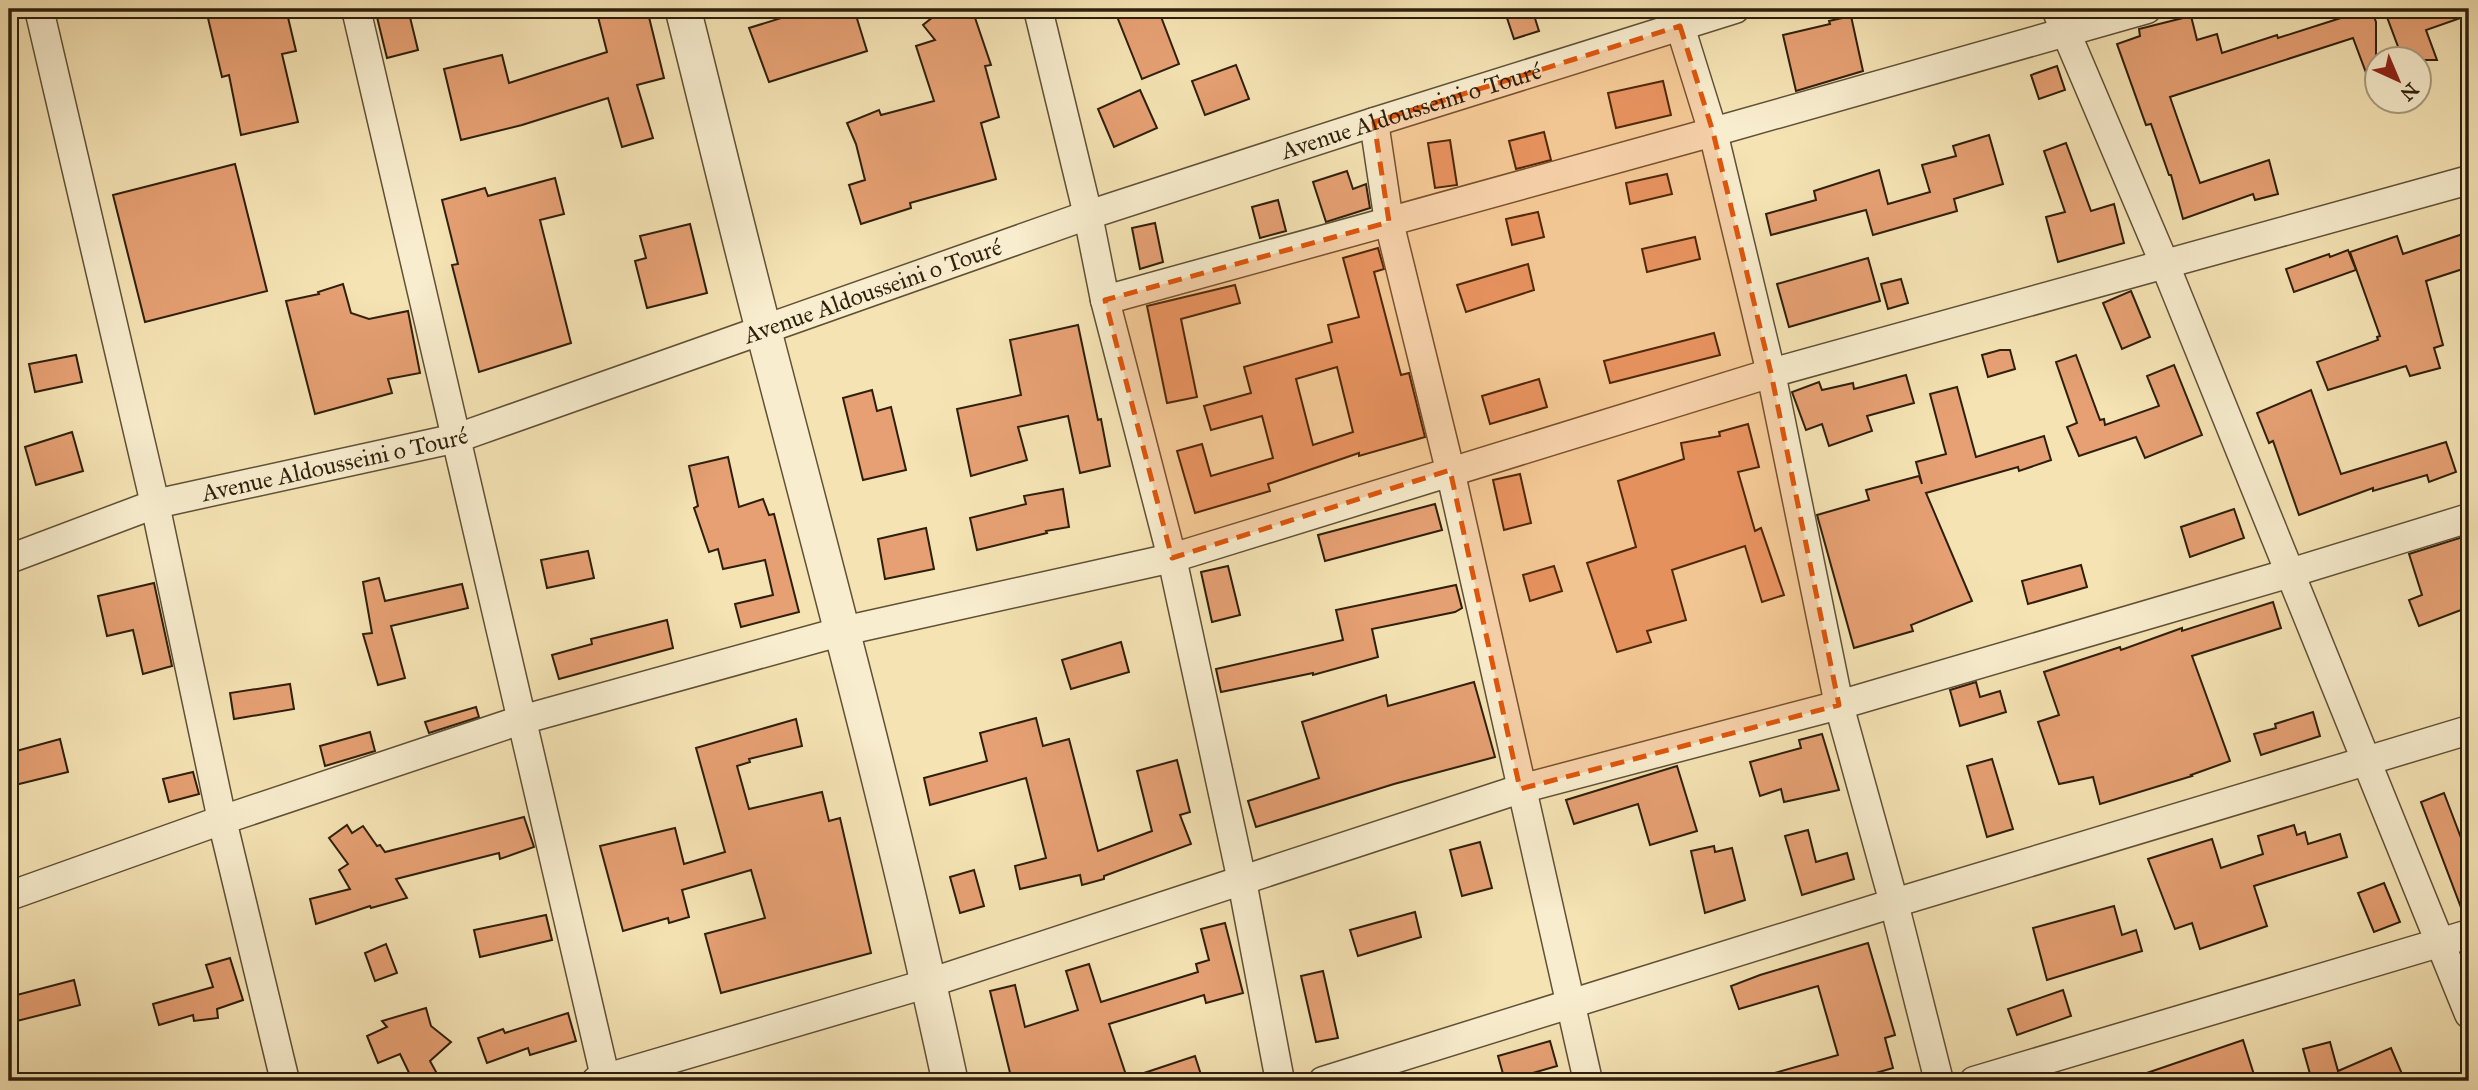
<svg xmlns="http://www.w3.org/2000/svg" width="2478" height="1090" font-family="'IM FELL Great Primer',serif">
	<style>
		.building { fill: #e6a073; stroke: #2e1f0c; stroke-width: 2; fill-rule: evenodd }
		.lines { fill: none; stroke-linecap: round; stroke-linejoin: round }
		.minor-casing { stroke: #605036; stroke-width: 31 }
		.tertiary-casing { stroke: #605036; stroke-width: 38 }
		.minor { stroke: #f8edce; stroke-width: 28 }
		.tertiary { stroke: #f8edce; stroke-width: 35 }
		.marked { fill: #df560c; fill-opacity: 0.2; stroke: #df560c; stroke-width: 5; stroke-dasharray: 14 9; stroke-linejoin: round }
		.labels { text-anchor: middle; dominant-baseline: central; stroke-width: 7; stroke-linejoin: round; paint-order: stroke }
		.street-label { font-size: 24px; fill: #2e1f0c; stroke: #f8edce }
	</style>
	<rect width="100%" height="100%" fill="#f5e3b4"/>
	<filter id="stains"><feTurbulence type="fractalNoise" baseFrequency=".00286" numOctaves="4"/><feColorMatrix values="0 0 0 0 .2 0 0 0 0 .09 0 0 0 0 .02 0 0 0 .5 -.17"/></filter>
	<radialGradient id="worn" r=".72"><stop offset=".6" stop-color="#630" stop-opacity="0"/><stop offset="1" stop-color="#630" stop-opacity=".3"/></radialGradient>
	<g class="building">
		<polygon points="227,9 286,9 296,51 282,54 298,122 241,135 229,75 222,77 207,14"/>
		<polygon points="375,9 408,9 418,50 387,58"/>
		<polygon points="596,9 647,9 664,78 637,85 653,138 622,147 608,98 522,125 461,140 444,69 502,55 509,83 607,52"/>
		<polygon points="810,9 854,9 867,51 769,82 749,28"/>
		<polygon points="943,9 972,9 991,65 985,66 999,117 981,123 996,179 910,203 911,208 861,224 849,185 865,180 856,144 847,123 879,110 881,115 934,101 916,46 935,40 923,25"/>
		<polygon points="1114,9 1158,9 1179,64 1142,79"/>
		<polygon points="1504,9 1532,9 1539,31 1514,39"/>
		<polygon points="2345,9 2371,9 2376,22 2376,94 2374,94 2353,38 2170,97 2200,183 2269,160 2278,194 2255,200 2253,194 2183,219 2171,175 2169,175 2151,124 2146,125 2117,44 2140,36 2139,29 2191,16 2197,40 2217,34 2222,53 2277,35 2278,38 2347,16"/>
		<polygon points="2410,9 2469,9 2469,15 2426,30 2437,60 2403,60 2387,17"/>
		<polygon points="1851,16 1863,71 1796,91 1783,35 1830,24 1829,21"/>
		<polygon points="1236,65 1249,99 1205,115 1192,81"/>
		<polygon points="2057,66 2065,90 2039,99 2031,75"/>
		<polygon points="1663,81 1671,115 1616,128 1608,93"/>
		<polygon points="1140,90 1157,128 1114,147 1098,109"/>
		<polygon points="1544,132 1551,160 1516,169 1509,141"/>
		<polygon points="1989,135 2003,184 1954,199 1957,211 1873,235 1866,210 1771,235 1766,214 1816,200 1814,191 1879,170 1888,204 1930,192 1922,165 1956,156 1953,146"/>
		<polygon points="1450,140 1457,185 1435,188 1428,143"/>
		<polygon points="2066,143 2091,211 2114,204 2124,243 2058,262 2046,217 2065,212 2044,151"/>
		<polygon points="235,164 267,291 145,322 113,195"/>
		<polygon points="1347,171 1353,189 1366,184 1370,208 1326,222 1313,182"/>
		<polygon points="1667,174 1672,194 1630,204 1626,183"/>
		<polygon points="555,178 564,214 540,220 571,343 479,372 452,265 458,264 442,200 485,188 488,196"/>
		<polygon points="1278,200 1286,231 1260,238 1252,207"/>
		<polygon points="1538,212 1544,237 1512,245 1506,219"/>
		<polygon points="1155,223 1163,262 1140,269 1132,228"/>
		<polygon points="690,224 707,293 647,308 635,261 646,258 640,236"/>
		<polygon points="2469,232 2469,267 2426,281 2443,345 2434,348 2440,368 2410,376 2406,366 2328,390 2317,362 2378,340 2377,337 2380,336 2350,252 2397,236 2403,254"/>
		<polygon points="1695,237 1700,259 1647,272 1642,249"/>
		<path d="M1378 248 1384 269 1374 272 1401 375 1409 373 1425 437 1359 456V453L1268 484 1270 491 1195 513 1177 451 1202 444 1211 476 1273 458 1262 416 1211 430 1204 406 1251 393 1244 367 1332 342 1328 325 1359 317 1343 258ZM1337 367 1353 432 1313 445 1296 379Z"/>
		<polygon points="2348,250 2356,270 2294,292 2286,269 2329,254 2330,257"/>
		<polygon points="1868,258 1880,301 1789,327 1777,284"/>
		<polygon points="1528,264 1534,290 1466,312 1457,285"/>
		<polygon points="1901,279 1908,303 1888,309 1881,284"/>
		<polygon points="343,284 351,313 369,319 408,311 420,373 388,379 392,393 315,414 286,301 319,294 318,292"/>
		<polygon points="1235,285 1240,303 1181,319 1197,397 1167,403 1147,306"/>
		<polygon points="2131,291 2150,337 2122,349 2103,303"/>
		<polygon points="1078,325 1098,420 1101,419 1110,466 1080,473 1068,416 1018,427 1027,460 971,476 957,409 1021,395 1010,340"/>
		<polygon points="1714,333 1720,355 1610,383 1604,361"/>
		<polygon points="2000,350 2010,350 2015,369 1988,377 1982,355"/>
		<polygon points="76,355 82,382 35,392 29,364"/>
		<polygon points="2076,355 2100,420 2104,419 2105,425 2159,406 2147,376 2174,365 2202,435 2145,458 2136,437 2079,456 2067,427 2077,423 2056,362"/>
		<polygon points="1906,375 1914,403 1867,416 1872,431 1829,446 1822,424 1806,430 1792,392 1819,382 1822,390 1853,383 1854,389"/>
		<polygon points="1539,379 1547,407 1490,424 1482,396"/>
		<polygon points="1957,387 1976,457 2044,436 2051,460 2019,471 2018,467 1926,493 1972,601 1911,625 1913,631 1854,648 1817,515 1869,500 1866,490 1919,476 1922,484 1916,462 1946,454 1930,394"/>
		<polygon points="872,390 877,411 891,407 906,470 863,480 843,398"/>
		<polygon points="2311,390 2341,474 2446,442 2456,472 2429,482 2427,475 2373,491 2373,488 2299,515 2273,441 2269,443 2257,413"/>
		<polygon points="1748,424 1759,467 1738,472 1755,531 1761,528 1784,595 1762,602 1745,546 1672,570 1686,620 1647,631 1651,642 1617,652 1587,563 1636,547 1618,481 1684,459 1681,443 1720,436 1719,432"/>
		<polygon points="72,432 83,471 36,485 25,447"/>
		<polygon points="728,457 739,507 763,499 769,515 774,514 799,612 741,627 735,604 773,595 765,560 723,569 718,549 709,552 694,508 698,506 689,466"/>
		<polygon points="1520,474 1531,523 1504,530 1493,480"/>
		<polygon points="1063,489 1069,527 1046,531 1047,533 977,550 970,518 1026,504 1024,496"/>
		<polygon points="1435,504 1442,530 1325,561 1318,535"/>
		<polygon points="2234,509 2244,538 2190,557 2181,527"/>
		<polygon points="926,528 934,569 885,579 878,539"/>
		<polygon points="2469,535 2469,607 2419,626 2409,600 2422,595 2409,554"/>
		<polygon points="588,551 594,578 547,588 541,560"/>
		<polygon points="2081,565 2087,587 2028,604 2022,581"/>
		<polygon points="1228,566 1240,615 1212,622 1201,572"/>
		<polygon points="1554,566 1562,591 1530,601 1523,575"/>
		<polygon points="379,578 385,601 462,584 468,608 391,626 405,678 378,685 363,634 372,633 363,582"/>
		<polygon points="154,583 172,666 143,674 133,630 107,636 98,596"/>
		<polygon points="1456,585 1462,608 1455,612 1372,629 1378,657 1313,675 1313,673 1221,692 1216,669 1343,640 1336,610"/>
		<polygon points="2273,602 2281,628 2192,656 2230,761 2191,775 2192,776 2100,804 2093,777 2059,784 2038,722 2059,715 2044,672 2120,647 2121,650 2182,628 2182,631"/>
		<polygon points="667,620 673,648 559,679 552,655 592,644 591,639"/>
		<polygon points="1121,642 1129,672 1071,689 1062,660"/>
		<polygon points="1474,682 1495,757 1394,784 1256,827 1248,801 1319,778 1302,722 1386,695 1388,706"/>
		<polygon points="1976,682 1980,697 2000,691 2006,712 1960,726 1950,690"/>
		<polygon points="290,684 294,709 234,719 230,693"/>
		<polygon points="476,707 479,717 429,733 425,722"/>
		<polygon points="2313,712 2320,736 2261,755 2254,734 2276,728 2275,724"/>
		<polygon points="1036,718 1043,746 1069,739 1098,851 1152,831 1137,771 1177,760 1190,812 1180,815 1191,844 1104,876 1104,879 1082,885 1080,875 1020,889 1015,866 1046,858 1026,778 930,805 924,778 987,761 980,733"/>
		<polygon points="796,719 802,746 749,759 750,762 737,766 749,809 822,792 829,821 840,818 871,953 721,993 705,934 765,918 751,870 682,890 689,917 669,923 668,918 623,931 600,846 675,828 684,864 725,852 696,748"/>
		<polygon points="370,732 375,751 325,766 320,746"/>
		<polygon points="1822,734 1839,790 1784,802 1781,789 1760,796 1750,762 1801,748 1799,740"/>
		<polygon points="60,739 68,772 15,785 9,753"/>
		<polygon points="1992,759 2013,829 1987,837 1967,766"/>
		<polygon points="1677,766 1697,831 1650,845 1638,804 1574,824 1566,800"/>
		<polygon points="193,772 199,794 169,802 163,779"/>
		<polygon points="2444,793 2469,859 2469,918 2465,918 2421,802"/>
		<polygon points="524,817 534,847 500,859 499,853 396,879 407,898 371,908 370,906 316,924 310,899 350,889 339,870 348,864 329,838 347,825 352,833 363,826 377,846 380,845 385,852"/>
		<polygon points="2294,825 2297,835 2305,832 2308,844 2340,834 2347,857 2254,886 2267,926 2200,949 2192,923 2175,929 2148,859 2212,839 2221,868 2263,854 2258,836"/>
		<polygon points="1808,830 1816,862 1847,853 1854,879 1802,895 1785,836"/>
		<polygon points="1480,842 1492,888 1462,896 1450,850"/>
		<polygon points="1714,846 1715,852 1732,848 1745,900 1705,913 1691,851"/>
		<polygon points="974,870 984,906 960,913 950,877"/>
		<polygon points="2384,883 2400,922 2374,932 2358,893"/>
		<polygon points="2114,906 2122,935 2136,930 2142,951 2047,980 2033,928"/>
		<polygon points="1415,912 1421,937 1358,956 1350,930"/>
		<polygon points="546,915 552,940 480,957 474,930"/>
		<polygon points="1225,923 1243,993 1206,1003 1204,995 1109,1024 1128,1081 1012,1081 990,991 1015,985 1025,1027 1078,1010 1066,971 1089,964 1101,1002 1198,972 1196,964 1209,960 1201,929"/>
		<polygon points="1868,943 1895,1035 1885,1038 1893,1068 1848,1081 1772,1081 1771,1074 1838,1055 1818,986 1739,1009 1731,986 1760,975"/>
		<polygon points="386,944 397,973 375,981 365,953"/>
		<polygon points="230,958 243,1000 217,1009 218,1018 194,1021 193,1015 159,1025 153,1004 213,987 206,965"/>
		<polygon points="1323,971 1338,1038 1316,1042 1301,976"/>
		<polygon points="74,980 80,1005 9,1023 9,997"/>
		<polygon points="2063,990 2071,1016 2017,1035 2008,1009"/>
		<polygon points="426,1008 431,1026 451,1042 430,1061 441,1081 413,1081 400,1054 378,1063 367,1036 387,1027 382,1021"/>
		<polygon points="568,1013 576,1041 530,1055 528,1048 487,1063 478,1038 503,1029 505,1033"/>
		<polygon points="2243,1040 2256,1081 2135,1081 2135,1077"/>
		<polygon points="1550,1041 1557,1066 1505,1081 1498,1056"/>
		<polygon points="2330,1042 2338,1071 2391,1048 2402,1074 2386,1081 2312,1081 2303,1049"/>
		<polygon points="1195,1056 1203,1081 1133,1081 1132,1077"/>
	</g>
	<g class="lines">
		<defs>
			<g id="minor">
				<polyline points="39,9 155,504 222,820 285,1081"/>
				<polyline points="356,9 606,1081"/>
				<polyline points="1038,9 1088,215 1105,300 1172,558 1242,881 1280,1081"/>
				<polyline points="2056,9 2165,265 2469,1014"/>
				<polyline points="1680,26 1713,132 1771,373 1839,705 1894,903 1939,1081"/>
				<polyline points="1374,122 1389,222 1450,470 1588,1081"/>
				<polyline points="1105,300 1713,132 2147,9"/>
				<path id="s1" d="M9 559 155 504 457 438 1088 215 1374 122 1735 9"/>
				<polyline points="9,896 222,820 521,720 843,631 1172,558 1771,373 2469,180"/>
				<polyline points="596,1081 929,983 1520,789 1839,705 2290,573 2469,518"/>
				<polyline points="1323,1081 1894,903 2469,730"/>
				<polyline points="1974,1081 2469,934"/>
			</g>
			<path id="tertiary" d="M683 9C710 116 736 225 764 332 829 581 896 830 950 1081"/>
		</defs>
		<use href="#minor" class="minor-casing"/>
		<use href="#tertiary" class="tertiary-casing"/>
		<use href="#minor" class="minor"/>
		<use href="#tertiary" class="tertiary"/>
	</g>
	<path class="marked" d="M1680 26 1713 132 1771 373 1839 705 1520 789 1450 470 1172 558 1105 300 1389 222 1374 122Z"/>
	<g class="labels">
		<g class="street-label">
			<text stroke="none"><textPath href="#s1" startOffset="1474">Avenue Aldousseini o Touré</textPath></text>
			<text stroke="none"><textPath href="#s1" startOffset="906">Avenue Aldousseini o Touré</textPath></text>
			<text stroke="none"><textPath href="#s1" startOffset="340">Avenue Aldousseini o Touré</textPath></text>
		</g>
	</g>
	<rect width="2478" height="1090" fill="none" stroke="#f5e3b4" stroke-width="35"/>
	<rect x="10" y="10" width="2457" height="1069" fill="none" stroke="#2e1f0c" stroke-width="3.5"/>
	<rect x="18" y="18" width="2443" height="1055" fill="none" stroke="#2e1f0c" stroke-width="2"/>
	<g transform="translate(2398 80) rotate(136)"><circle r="33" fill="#f8edce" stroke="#a79b80" stroke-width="2"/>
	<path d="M0-5L12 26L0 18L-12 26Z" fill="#8f2418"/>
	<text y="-10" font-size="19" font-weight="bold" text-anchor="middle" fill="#2e1f0c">N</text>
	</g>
	<rect width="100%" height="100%" filter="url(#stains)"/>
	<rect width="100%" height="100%" fill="url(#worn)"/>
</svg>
